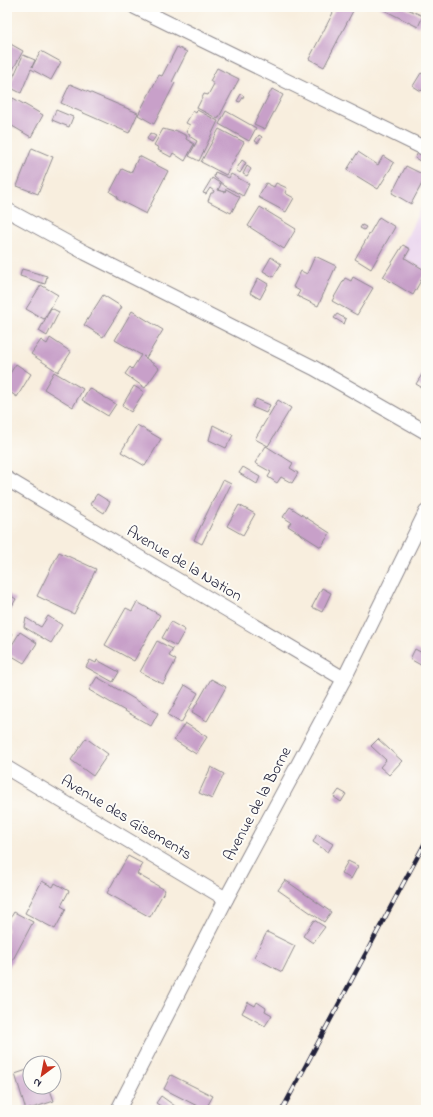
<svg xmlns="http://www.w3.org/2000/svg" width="433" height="1117" font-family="'Indie Flower',sans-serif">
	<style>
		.built { fill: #e9d2ee }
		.building { fill: #c8a0c9 }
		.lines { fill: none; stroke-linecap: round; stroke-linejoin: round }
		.street-casing { stroke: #8d888c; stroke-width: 16 }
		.street { stroke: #fff; stroke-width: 14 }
		.rail-casing { stroke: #22223b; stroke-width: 4.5 }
		.rail { stroke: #fdfcf7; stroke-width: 3; stroke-dasharray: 9; stroke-linecap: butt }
		.labels { text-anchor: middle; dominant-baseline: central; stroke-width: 4; stroke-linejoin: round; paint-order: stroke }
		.street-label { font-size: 16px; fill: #22223b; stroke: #fdfcf7 }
	</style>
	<rect width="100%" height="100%" fill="#fdfcf7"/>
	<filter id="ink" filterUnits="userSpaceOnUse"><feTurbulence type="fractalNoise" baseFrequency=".025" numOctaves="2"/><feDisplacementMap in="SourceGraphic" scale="8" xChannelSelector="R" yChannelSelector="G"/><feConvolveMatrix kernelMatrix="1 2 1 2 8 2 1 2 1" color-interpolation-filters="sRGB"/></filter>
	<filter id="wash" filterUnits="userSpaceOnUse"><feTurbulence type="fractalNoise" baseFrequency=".012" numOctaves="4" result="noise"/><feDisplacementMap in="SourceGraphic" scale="16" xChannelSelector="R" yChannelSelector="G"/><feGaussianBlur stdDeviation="0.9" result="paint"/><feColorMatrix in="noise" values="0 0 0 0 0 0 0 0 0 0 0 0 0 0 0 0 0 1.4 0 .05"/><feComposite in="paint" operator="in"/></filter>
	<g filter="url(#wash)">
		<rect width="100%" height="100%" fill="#f8eede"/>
		<polygon class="built" points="426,197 426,270 405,258 410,249 403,245"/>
		<g id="blocks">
			<g class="building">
				<polygon points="336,7 355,7 324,67 309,59"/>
				<polygon points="378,7 403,7 423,16 418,27"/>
				<polygon points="7,42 23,51 9,77 7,75"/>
				<polygon points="177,47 187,52 172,82 175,83 154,124 138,115 159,75 162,76"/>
				<polygon points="41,51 61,62 51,80 31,69 21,93 9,87 23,55 35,60 32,67"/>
				<polygon points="217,68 239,79 218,119 197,108 204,94 208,95 214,84 210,81"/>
				<polygon points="421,73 426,76 426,91 423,89 421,91 413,86"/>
				<polygon points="70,84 138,113 129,133 61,103"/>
				<polygon points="272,89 283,95 265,129 254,124"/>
				<polygon points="241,94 244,96 240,102 237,101"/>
				<polygon points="13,98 43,115 31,137 7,123 7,108"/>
				<polygon points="56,110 73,117 69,127 52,120"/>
				<polygon points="197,110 218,121 199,161 189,156 197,141 189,136 190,134 186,132 190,125 186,123 193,111 196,113"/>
				<polygon points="226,111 256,128 249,141 219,124"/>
				<polygon points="163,129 174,132 175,130 187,136 186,139 194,144 185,161 173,153 171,157 158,150 159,148 154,145"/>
				<polygon points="219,129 244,142 226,175 201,162"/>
				<polygon points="150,133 156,136 152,142 147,139"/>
				<polygon points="259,135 262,137 258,143 255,141"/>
				<polygon points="32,148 53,157 38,194 17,186"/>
				<polygon points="419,151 426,156 426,165 415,158"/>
				<polygon points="358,152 378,165 383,156 394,163 378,189 347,170"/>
				<polygon points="139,156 168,171 146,214 117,199 118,197 110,192 122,169 131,173"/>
				<polygon points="242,160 246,163 240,173 236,170"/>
				<polygon points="247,166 251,169 247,176 243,174"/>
				<polygon points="406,166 426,176 411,204 392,193"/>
				<polygon points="215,172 229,178 231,174 249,184 243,196 225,186 214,177"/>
				<polygon points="212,178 221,184 218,190 225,192 226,189 240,197 231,213 208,201 211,193 213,193 214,191 210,188 206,194 203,193"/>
				<polygon points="266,183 274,187 276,183 287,188 285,193 294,198 286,212 258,197"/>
				<polygon points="260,207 296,229 284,249 248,226"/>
				<polygon points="379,217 395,227 371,269 355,259"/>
				<polygon points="362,225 366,227 364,230 360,228"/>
				<polygon points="403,245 410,249 405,258 426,271 413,295 383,277"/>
				<polygon points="315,256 336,266 318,306 297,296 300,291 293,287 301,271 307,274"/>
				<polygon points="271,257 281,264 273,277 263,271"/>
				<polygon points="22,269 47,276 45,284 20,276"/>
				<polygon points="353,277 373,288 357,315 332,301 345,278 351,281"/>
				<polygon points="258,278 268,284 260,299 250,293"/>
				<polygon points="41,285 58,295 44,319 26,309"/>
				<polygon points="103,295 122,307 103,337 84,325"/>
				<polygon points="51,308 59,312 47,336 39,331"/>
				<polygon points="132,311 163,330 146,358 143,356 159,368 145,388 125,374 130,367 132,369 141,355 115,340"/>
				<polygon points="337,314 346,319 344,324 334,318"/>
				<polygon points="50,338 71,352 58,372 31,354 41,340 47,344"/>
				<polygon points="16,364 31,374 17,397 7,390 7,378"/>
				<polygon points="426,368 426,390 416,384"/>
				<polygon points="54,372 83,389 73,407 44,389"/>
				<polygon points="134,386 144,392 131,412 122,406"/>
				<polygon points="89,388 116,404 108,416 82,400"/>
				<polygon points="256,399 270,405 266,413 252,407"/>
				<polygon points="278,400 291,408 268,446 255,439"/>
				<polygon points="137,425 161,439 145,466 121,452"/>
				<polygon points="213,425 233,435 226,448 209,440"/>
				<polygon points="266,446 293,463 290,468 298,473 292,483 281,477 277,483 268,477 271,472 255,463"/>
				<polygon points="243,467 260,477 257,484 239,473"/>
				<polygon points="223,480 231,484 202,544 194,540"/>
				<polygon points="97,494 110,502 104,513 90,504"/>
				<polygon points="239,505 255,514 243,535 227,526"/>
				<polygon points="290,507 330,533 321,547 288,526 291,522 283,517"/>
				<polygon points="59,552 96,569 74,614 37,596"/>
				<polygon points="322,588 331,593 322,612 312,607"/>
				<polygon points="7,593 16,599 7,615"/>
				<polygon points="137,602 160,615 134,661 105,645 126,608 132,611"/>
				<polygon points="48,616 62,625 51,643 24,627 26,618 41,627"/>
				<polygon points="171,622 185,630 176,646 162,638"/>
				<polygon points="7,631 12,634 7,642"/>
				<polygon points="20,632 37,643 24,663 7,653"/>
				<polygon points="157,641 173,649 169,656 176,660 163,684 140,672"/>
				<polygon points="415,649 426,655 426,668 410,659"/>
				<polygon points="90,660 96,663 97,660 119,672 113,682 86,667"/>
				<polygon points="97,677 158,713 151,726 89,690"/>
				<polygon points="211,679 226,687 207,721 192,712"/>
				<polygon points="185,685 198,693 181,723 168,715"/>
				<polygon points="185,723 207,737 196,754 174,740"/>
				<polygon points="86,738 108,754 93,776 71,760"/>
				<polygon points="378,739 402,761 389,775 380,767 386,760 371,746"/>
				<polygon points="211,767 224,774 212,799 199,793"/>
				<polygon points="339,790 346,794 341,802 334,797"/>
				<polygon points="317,834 333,844 328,852 313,842"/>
				<polygon points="128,856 143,864 137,874 165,890 150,917 107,893"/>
				<polygon points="348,861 358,866 351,879 341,873"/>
				<polygon points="285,880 331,912 324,922 278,890"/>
				<polygon points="42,881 53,887 55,883 69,891 61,906 66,909 55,929 25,913"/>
				<polygon points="14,912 33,922 9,967 7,966 7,924"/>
				<polygon points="314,920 325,927 313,943 303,936"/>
				<polygon points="267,932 295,946 282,972 254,957"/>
				<polygon points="248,1002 255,1006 257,1002 266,1008 265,1011 272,1015 265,1026 242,1013"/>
				<polygon points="30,1069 30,1087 49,1087 54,1101 26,1110 15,1074"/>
				<polygon points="171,1075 213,1096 205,1110 164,1089"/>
				<polygon points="161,1096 175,1106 172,1110 160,1110 162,1107 156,1103"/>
			</g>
		</g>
	</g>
	<g filter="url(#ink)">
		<use href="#blocks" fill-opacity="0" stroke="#8d888c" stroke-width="1"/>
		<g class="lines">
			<defs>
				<g id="street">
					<polyline points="135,7 426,149"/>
					<polyline points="7,210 86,253 314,368 426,432"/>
					<polyline points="7,479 344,679"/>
					<polyline points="7,768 226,899"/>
					<polyline points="118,1110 226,899 344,679 426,512"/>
				</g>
			</defs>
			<use href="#street" class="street-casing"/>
			<use href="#street" class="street"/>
			<defs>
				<polyline id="rail" points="282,1110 426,841"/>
			</defs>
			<use href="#rail" class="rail-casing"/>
			<use href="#rail" class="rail"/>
		</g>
	</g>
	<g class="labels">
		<g class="street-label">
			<text transform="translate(184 564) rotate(31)">Avenue de la Nation</text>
			<text transform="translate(258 804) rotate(-62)">Avenue de la Borne</text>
			<text transform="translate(126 818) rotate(31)">Avenue des Gisements</text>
		</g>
	</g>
	<rect width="433" height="1117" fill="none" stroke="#fdfcf7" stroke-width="24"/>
	<g transform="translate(42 1075) rotate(212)"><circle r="19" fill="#fdfcf7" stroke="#a5a5ac"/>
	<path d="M0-3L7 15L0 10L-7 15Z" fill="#c8321e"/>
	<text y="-6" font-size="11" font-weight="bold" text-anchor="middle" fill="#22223b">N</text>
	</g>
</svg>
